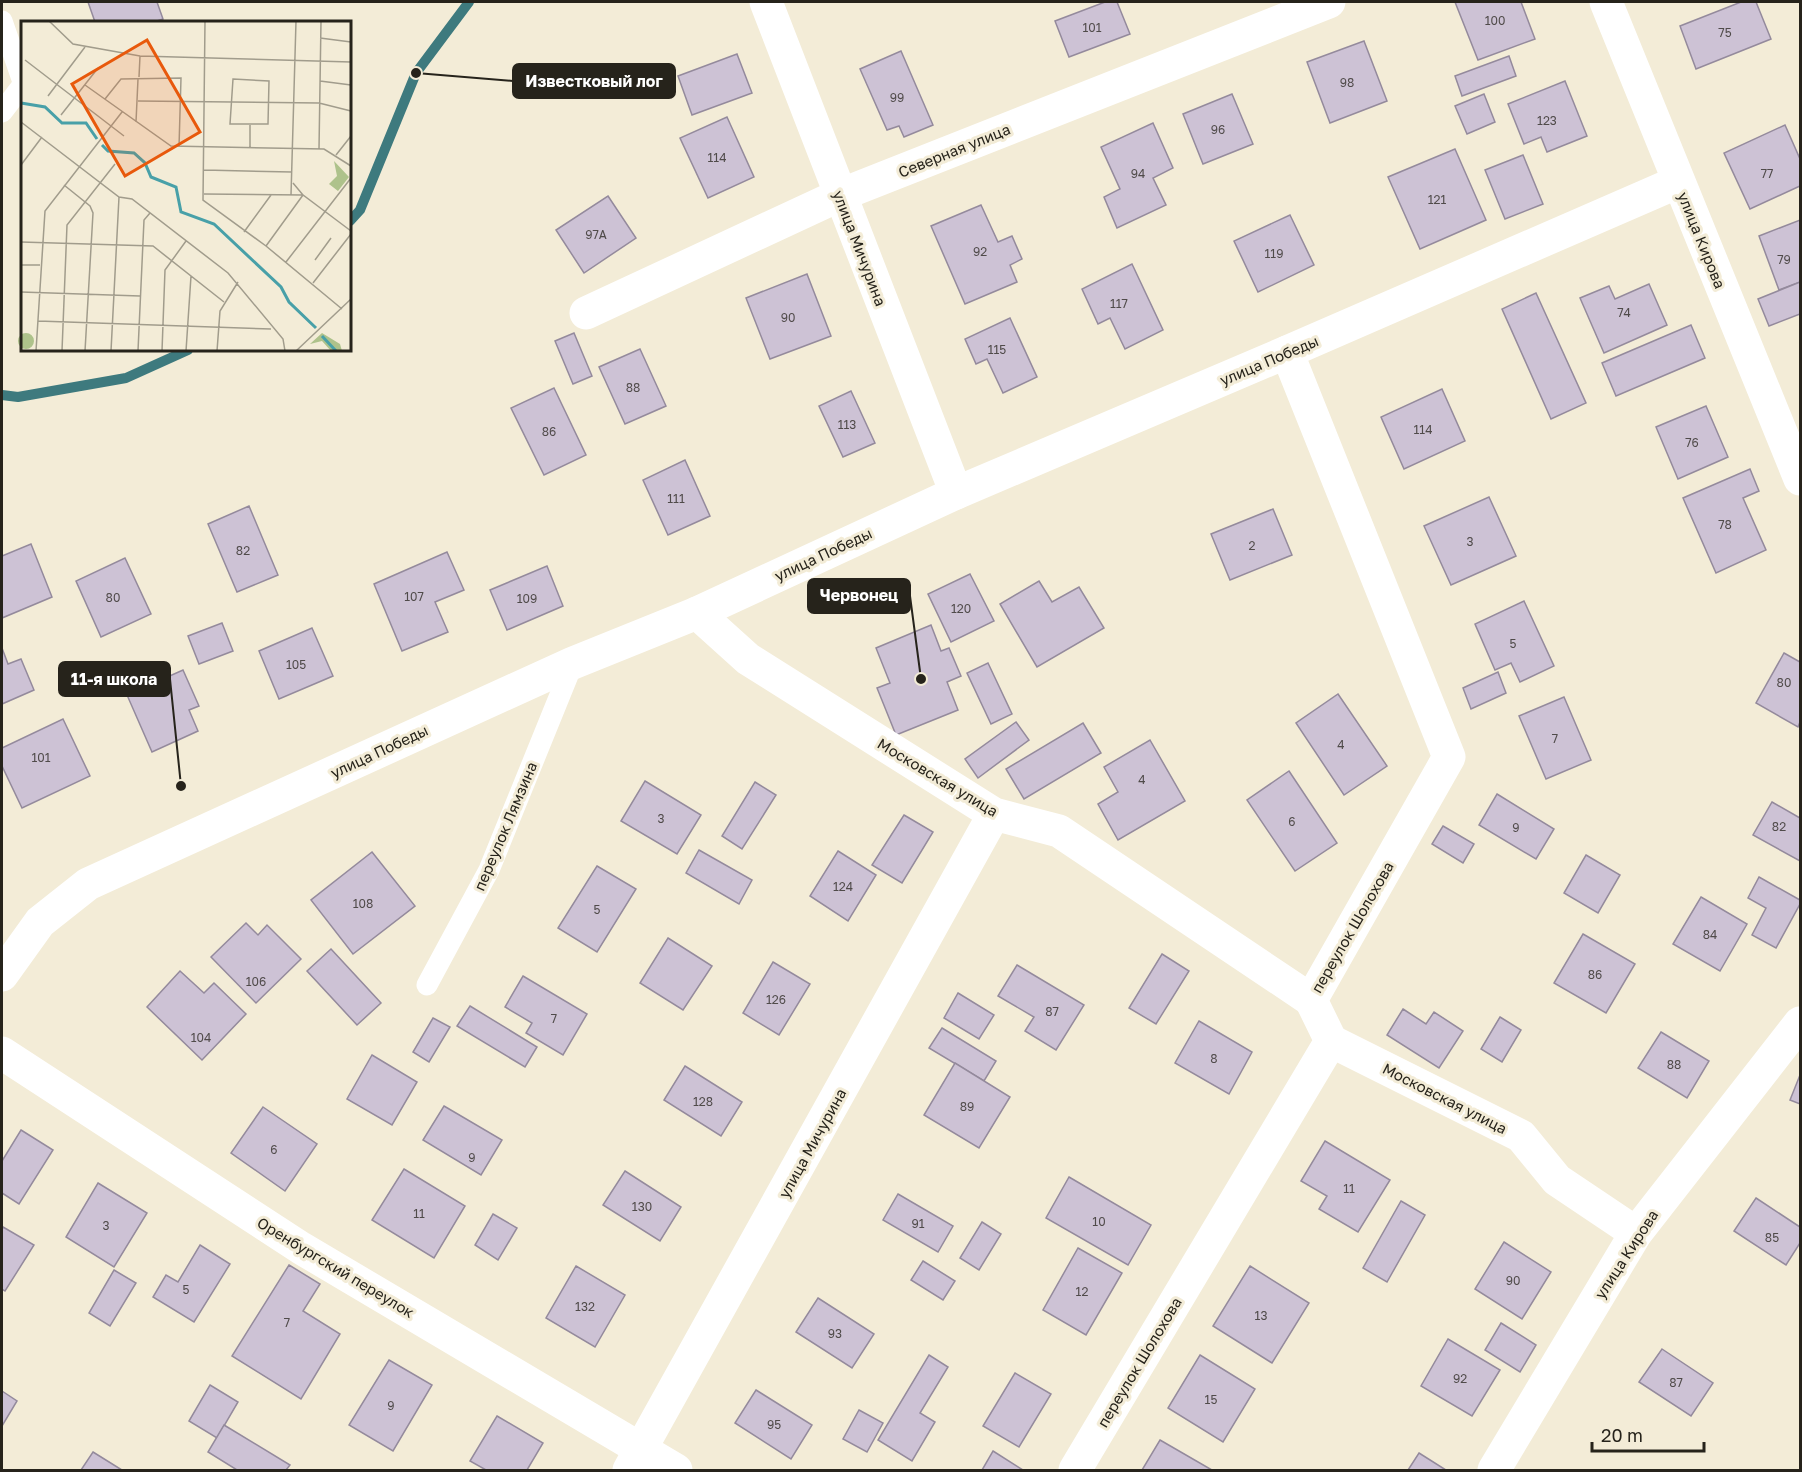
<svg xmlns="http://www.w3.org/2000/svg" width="1802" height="1472" font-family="'Golos Text',sans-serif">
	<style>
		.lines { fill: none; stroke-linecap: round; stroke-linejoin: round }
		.stream { stroke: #3e7a7e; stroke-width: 10 }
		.building { fill: #cdc2d5; stroke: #948a9c; stroke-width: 1.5 }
		.service { stroke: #fff; stroke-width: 21 }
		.minor { stroke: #fff; stroke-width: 33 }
		.tertiary { stroke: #fff; stroke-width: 33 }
		.labels { text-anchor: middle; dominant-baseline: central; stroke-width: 6; stroke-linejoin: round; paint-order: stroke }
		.number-label { font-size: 12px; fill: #504b4a }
		.street-label { font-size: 15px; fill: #26231b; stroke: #f3ecd7 }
		.inset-river { fill: none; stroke: #48a0a8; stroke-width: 3 }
		.inset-road { fill: none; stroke: #a19c8c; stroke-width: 1.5 }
		.view { fill: #e8590c; fill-opacity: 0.15; stroke: #e8590c; stroke-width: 3 }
		.inset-edge { fill: none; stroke: #26231b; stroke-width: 3 }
		.leader { fill: none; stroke: #26231b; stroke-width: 2 }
		.callout-dot { fill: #26231b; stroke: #f3ecd7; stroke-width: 2 }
		.callout { fill: #26231b; stroke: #26231b; stroke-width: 2 }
		.callout-label { font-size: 16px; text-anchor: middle; font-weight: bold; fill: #fff }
	</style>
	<rect width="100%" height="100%" fill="#f3ecd7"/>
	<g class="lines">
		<g class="stream">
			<polyline points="350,221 360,210 416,73 469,2"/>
			<polyline points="2,395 18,397 126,378 188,350"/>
		</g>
	</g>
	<g class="building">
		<polygon points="88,2 157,2 163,19 154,22 95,22"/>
		<polygon points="1105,2 1117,2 1130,34 1069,57 1055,21"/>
		<polygon points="1455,2 1521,2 1535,39 1478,60"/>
		<polygon points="1741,2 1756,2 1771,39 1696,69 1680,26"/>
		<polygon points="1364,41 1387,101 1330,123 1307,62"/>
		<polygon points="901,51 933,125 904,137 899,126 887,130 860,69"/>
		<polygon points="737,54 752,93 692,115 678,76"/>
		<polygon points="1509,56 1516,76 1462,96 1455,76"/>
		<polygon points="1565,81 1587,136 1547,152 1541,137 1524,144 1508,104"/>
		<polygon points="1232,94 1253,144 1203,164 1183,114"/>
		<polygon points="1484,94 1495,122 1467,134 1455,106"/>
		<polygon points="727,117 754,177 708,198 680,138"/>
		<polygon points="1153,123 1173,168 1153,178 1166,205 1117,228 1104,197 1120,189 1101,147"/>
		<polygon points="1785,125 1800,159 1800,186 1750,209 1724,153"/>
		<polygon points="1455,149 1486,220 1420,249 1388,177"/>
		<polygon points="1523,155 1543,204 1505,219 1485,170"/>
		<polygon points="608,196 636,238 584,273 556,230"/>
		<polygon points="981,205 998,242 1012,236 1022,259 1010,265 1017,282 965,304 931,226"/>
		<polygon points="1290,215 1314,265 1258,292 1234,241"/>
		<polygon points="1800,220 1800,282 1779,290 1759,236"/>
		<polygon points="1132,264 1163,330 1125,349 1110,318 1098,324 1082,289"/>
		<polygon points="807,274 831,336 770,359 746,298"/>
		<polygon points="1800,282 1800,314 1769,326 1758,299"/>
		<polygon points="1649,284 1667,325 1604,353 1580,298 1609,286 1615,299"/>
		<polygon points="1536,293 1586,403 1551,419 1502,309"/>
		<polygon points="1010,318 1037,377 1003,393 987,359 976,364 965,339"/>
		<polygon points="1691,325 1705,358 1616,396 1602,363"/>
		<polygon points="574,333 592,376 573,384 555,341"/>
		<polygon points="640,349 666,406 625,424 599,367"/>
		<polygon points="554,388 586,455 544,475 511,408"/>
		<polygon points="1442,389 1465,441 1404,469 1381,417"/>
		<polygon points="851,391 875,443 843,457 819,406"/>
		<polygon points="1706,406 1728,457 1678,479 1656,427"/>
		<polygon points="685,460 710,516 668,535 643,480"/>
		<polygon points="1750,469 1759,491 1743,498 1766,550 1716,573 1683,498"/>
		<polygon points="1489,497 1516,556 1451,585 1424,526"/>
		<polygon points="249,506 278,575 237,592 208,524"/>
		<polygon points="1273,509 1292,555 1230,580 1211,534"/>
		<polygon points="31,544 52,597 2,618 2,556"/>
		<polygon points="447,552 464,590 435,602 448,632 402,651 374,584"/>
		<polygon points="125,558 151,614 101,637 76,581"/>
		<polygon points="547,566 563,606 507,630 490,590"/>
		<polygon points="970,574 994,621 951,642 928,594"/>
		<polygon points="1039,581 1052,602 1079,587 1104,628 1037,667 1000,604"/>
		<polygon points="1524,601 1554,666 1520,682 1511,663 1495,670 1475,624"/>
		<polygon points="222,623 233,651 199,664 188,636"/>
		<polygon points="931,625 941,651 949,648 961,676 947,682 958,710 896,735 877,688 890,683 876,648"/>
		<polygon points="312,628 333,676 279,699 259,651"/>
		<polygon points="2,648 8,664 21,659 34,690 2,704"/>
		<polygon points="1784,653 1800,662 1800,722 1798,727 1756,703"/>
		<polygon points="988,663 1012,714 991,724 967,673"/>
		<polygon points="183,670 199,706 189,710 198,731 152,752 127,695"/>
		<polygon points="1498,672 1506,693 1471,709 1463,688"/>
		<polygon points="1338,694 1387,766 1344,795 1296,723"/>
		<polygon points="1564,697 1591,760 1546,779 1519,716"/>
		<polygon points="63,719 90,776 22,808 2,766 2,748"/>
		<polygon points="1016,722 1029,740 978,778 965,759"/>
		<polygon points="1083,723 1101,753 1024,799 1006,769"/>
		<polygon points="1150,740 1185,801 1118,840 1098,804 1118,792 1104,767"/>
		<polygon points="1289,771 1337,843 1295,871 1247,800"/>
		<polygon points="645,781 701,815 677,854 621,821"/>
		<polygon points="755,782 776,795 742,849 722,836"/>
		<polygon points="1497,794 1554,829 1536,859 1479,825"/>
		<polygon points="1772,802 1800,818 1800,861 1753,835"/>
		<polygon points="904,815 933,832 902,883 872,865"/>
		<polygon points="1443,826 1474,844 1463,863 1432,844"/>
		<polygon points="699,850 752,880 739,904 686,873"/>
		<polygon points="838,851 876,875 848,921 810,896"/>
		<polygon points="372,852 415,906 353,954 311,900"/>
		<polygon points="1586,855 1620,875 1598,913 1564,893"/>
		<polygon points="597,866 636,889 597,952 558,928"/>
		<polygon points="1759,877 1800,900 1800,904 1776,948 1752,935 1766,908 1748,898"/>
		<polygon points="1701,897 1747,924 1720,971 1673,944"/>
		<polygon points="246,923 258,935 267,925 301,959 256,1003 211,957"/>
		<polygon points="1583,934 1635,964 1606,1013 1554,983"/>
		<polygon points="668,938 712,966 683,1010 640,983"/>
		<polygon points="331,949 381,1003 357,1025 307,971"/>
		<polygon points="1162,954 1189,971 1156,1024 1129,1008"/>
		<polygon points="773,962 810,984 779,1035 743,1013"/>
		<polygon points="1017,965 1084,1005 1056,1050 1025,1031 1034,1017 998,996"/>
		<polygon points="180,971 204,993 214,983 246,1014 202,1060 147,1007"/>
		<polygon points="523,976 587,1014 563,1055 526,1033 532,1023 505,1007"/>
		<polygon points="958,993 994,1015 979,1039 944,1018"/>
		<polygon points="470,1006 537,1047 525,1067 457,1026"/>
		<polygon points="1403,1009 1426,1024 1434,1012 1463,1031 1439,1068 1387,1035"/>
		<polygon points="1500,1017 1521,1030 1502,1062 1481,1049"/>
		<polygon points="433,1018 450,1027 429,1062 413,1052"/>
		<polygon points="1199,1021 1252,1052 1229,1094 1175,1063"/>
		<polygon points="942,1028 996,1061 984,1081 929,1048"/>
		<polygon points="1661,1032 1709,1061 1687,1098 1638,1068"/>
		<polygon points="372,1055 417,1082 392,1125 347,1099"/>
		<polygon points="955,1063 1010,1097 979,1148 924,1115"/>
		<polygon points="685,1066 742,1102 721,1136 664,1100"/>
		<polygon points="1800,1075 1800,1104 1790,1100"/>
		<polygon points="444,1106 502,1140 481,1175 423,1140"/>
		<polygon points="263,1107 317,1144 285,1191 231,1153"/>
		<polygon points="21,1130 53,1150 19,1204 2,1193 2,1161"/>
		<polygon points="1325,1141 1390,1180 1358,1232 1319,1209 1327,1196 1301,1181"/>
		<polygon points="404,1169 465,1206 434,1258 372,1220"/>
		<polygon points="625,1171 681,1207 660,1241 603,1205"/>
		<polygon points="1069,1177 1151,1225 1128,1265 1046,1218"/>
		<polygon points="98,1183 147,1213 114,1267 66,1237"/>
		<polygon points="898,1194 953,1226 938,1252 883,1220"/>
		<polygon points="1756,1198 1800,1227 1800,1243 1786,1265 1734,1231"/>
		<polygon points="1401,1201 1425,1215 1387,1282 1363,1268"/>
		<polygon points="493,1214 517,1228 498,1260 475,1245"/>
		<polygon points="982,1222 1001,1234 979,1270 960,1258"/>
		<polygon points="3,1227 34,1245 5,1291 2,1289 2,1230"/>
		<polygon points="1504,1242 1551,1272 1522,1319 1475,1289"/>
		<polygon points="200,1245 230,1264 194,1322 153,1297 166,1275 178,1282"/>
		<polygon points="1078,1248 1122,1273 1086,1335 1043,1310"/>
		<polygon points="923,1261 955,1281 943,1300 911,1280"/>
		<polygon points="289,1265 320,1284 303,1311 340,1334 301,1399 232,1356"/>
		<polygon points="576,1266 625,1295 595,1347 546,1318"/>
		<polygon points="1250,1266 1309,1303 1272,1363 1213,1326"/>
		<polygon points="114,1270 136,1283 110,1326 89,1313"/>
		<polygon points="818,1298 874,1334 852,1368 796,1332"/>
		<polygon points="1501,1323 1536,1345 1520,1372 1485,1350"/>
		<polygon points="1448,1339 1500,1370 1472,1416 1421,1386"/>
		<polygon points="1662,1349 1713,1383 1691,1416 1639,1382"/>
		<polygon points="929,1355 948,1367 920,1413 935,1422 912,1461 878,1440"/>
		<polygon points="1200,1355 1255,1389 1223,1442 1168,1408"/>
		<polygon points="389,1360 432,1385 393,1451 349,1425"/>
		<polygon points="1015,1373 1051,1394 1019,1447 983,1426"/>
		<polygon points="210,1385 238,1402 217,1438 189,1421"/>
		<polygon points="756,1390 812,1425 791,1459 735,1423"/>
		<polygon points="2,1391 17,1401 2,1426"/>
		<polygon points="859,1410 883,1423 867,1452 843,1439"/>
		<polygon points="497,1416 543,1443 527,1470 486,1470 470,1461"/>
		<polygon points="224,1425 290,1465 286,1470 237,1470 208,1452"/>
		<polygon points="1160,1440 1212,1470 1142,1470"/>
		<polygon points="993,1451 1023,1470 982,1470"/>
		<polygon points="93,1452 122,1470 81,1470"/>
		<polygon points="1419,1453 1446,1470 1408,1470"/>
	</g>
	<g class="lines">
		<g class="service">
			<polyline points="2,21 22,79"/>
			<polyline points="2,112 22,86"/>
			<polyline points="427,985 489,870 573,663"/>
		</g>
		<g class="minor">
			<polyline points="1606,2 1800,479"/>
			<polyline points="586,313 840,195 1329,2"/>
			<polyline points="956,493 1287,352 1678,182"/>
			<polyline points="697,613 748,659 994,814 1059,831 1311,1000"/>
			<polyline points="1331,1041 1521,1136 1557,1180 1636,1233"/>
			<polyline points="2,1053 301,1248 676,1470"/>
			<polyline points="629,1470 994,814"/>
			<polyline points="1075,1470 1331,1041 1311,1000 1449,757 1287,352"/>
			<polyline points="1494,1470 1636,1233 1800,1023"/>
		</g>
		<polyline class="tertiary" points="2,975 40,922 88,884 573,663 697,613 956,493 766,2"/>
	</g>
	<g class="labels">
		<g class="number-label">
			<text x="1495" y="20">100</text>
			<text x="1092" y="27">101</text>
			<text x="1725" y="32">75</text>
			<text x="1347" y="82">98</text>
			<text x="897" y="97">99</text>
			<text x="1547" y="120">123</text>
			<text x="1218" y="129">96</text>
			<text x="717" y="157">114</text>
			<text x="1138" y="173">94</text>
			<text x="1767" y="173">77</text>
			<text x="1437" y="199">121</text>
			<text x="596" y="234">97А</text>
			<text x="980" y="251">92</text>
			<text x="1274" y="253">119</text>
			<text x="1784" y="259">79</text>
			<text x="1119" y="303">117</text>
			<text x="1624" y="312">74</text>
			<text x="788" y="317">90</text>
			<text x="997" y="349">115</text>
			<text x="633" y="387">88</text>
			<text x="847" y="424">113</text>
			<text x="1423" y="429">114</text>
			<text x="549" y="431">86</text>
			<text x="1692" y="442">76</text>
			<text x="676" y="498">111</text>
			<text x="1725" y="524">78</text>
			<text x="1470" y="541">3</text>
			<text x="1252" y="545">2</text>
			<text x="243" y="550">82</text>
			<text x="414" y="596">107</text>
			<text x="113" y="597">80</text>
			<text x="527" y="598">109</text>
			<text x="961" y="608">120</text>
			<text x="1513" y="643">5</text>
			<text x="296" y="664">105</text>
			<text x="1784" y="682">80</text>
			<text x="1555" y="738">7</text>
			<text x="1341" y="744">4</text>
			<text x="41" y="757">101</text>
			<text x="1142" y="779">4</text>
			<text x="661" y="818">3</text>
			<text x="1292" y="821">6</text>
			<text x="1779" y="826">82</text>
			<text x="1516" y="827">9</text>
			<text x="843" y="886">124</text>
			<text x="363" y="903">108</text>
			<text x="597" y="909">5</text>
			<text x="1710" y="934">84</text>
			<text x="1595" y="974">86</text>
			<text x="256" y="981">106</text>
			<text x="776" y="999">126</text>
			<text x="1052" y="1011">87</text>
			<text x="554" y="1018">7</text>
			<text x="201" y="1037">104</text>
			<text x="1214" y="1058">8</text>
			<text x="1674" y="1064">88</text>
			<text x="703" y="1101">128</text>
			<text x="967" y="1106">89</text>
			<text x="274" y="1149">6</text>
			<text x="472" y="1157">9</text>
			<text x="1349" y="1188">11</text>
			<text x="642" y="1206">130</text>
			<text x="419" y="1213">11</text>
			<text x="1099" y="1221">10</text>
			<text x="918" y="1223">91</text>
			<text x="106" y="1225">3</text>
			<text x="1772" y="1237">85</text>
			<text x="1513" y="1280">90</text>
			<text x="186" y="1289">5</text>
			<text x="1082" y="1291">12</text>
			<text x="585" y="1306">132</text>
			<text x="1261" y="1315">13</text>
			<text x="287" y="1322">7</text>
			<text x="835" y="1333">93</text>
			<text x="1460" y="1378">92</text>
			<text x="1676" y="1382">87</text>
			<text x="1211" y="1399">15</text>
			<text x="391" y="1405">9</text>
			<text x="774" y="1424">95</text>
		</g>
		<g class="street-label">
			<text transform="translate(954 150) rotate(-22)">Северная улица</text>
			<text transform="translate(1702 240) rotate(68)">улица Кирова</text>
			<text transform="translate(860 248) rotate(69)">улица Мичурина</text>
			<text transform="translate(1269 360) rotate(-23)">улица Победы</text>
			<text transform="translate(823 554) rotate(-25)">улица Победы</text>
			<text transform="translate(379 751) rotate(-25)">улица Победы</text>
			<text transform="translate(938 777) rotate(31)">Московская улица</text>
			<text transform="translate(505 826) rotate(-67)">переулок Лямзина</text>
			<text transform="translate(1352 927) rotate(-60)">переулок Шолохова</text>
			<text transform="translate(1445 1098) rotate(27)">Московская улица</text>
			<text transform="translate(812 1143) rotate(-61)">улица Мичурина</text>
			<text transform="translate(1626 1254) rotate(-57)">улица Кирова</text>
			<text transform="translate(336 1267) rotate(31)">Оренбургский переулок</text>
			<text transform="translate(1139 1362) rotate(-59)">переулок Шолохова</text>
		</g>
	</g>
	<g transform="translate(21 21)">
		<rect width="330" height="330" fill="#f3ecd7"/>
		<path d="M313 140 328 156 317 170 308 163 316 155ZM301 312 319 323 321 330H310L301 320 289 323ZM-3 320a8 8 0 1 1 16 0a8 8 0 1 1-16 0Z" fill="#aec28b"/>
		<path class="inset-river" d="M0 82 24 86 41 102H65L76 118M81 124 87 130 113 132 124 142 130 156 155 166 160 191 193 203 260 266 268 281 295 307M301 315 315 330"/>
		<path class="inset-road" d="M28 0 52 23 119 35 330 41M184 0 182 179 245 225 321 288M299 17 330 21M4 39 103 115M118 56 119 35M212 58 248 60 247 103H209ZM299 60 330 64M64 64 150 125 303 128 330 145M27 75 64 26M84 78 100 58 160 57 158 126M117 80 298 82 330 90M40 94 77 47M0 101 98 176 111 178 207 252 262 318 264 330M115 101 117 58M229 104V126M298 128 300 0M315 134 330 115M0 144 21 116M183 149 271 151M43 164 69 185 72 192 64 330M183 173 282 174 330 210M270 174 275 0M223 211 250 174M0 221 132 225 203 281M245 225 282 174 272 162M294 239 310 217M265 241 330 157M0 244H19M292 262 330 213M0 271 119 275M17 300 250 308M15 330 24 190 101 91M41 330 46 204 94 143M90 330 98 176M117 330 123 199 129 192M141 330 144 249 165 220M165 330 170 255M196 330 199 290 217 261M275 330 330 278"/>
		<path class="view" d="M126 19 179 111 104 155 51 63Z"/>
		<rect width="330" height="330" class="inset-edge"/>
	</g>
	<path class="leader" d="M416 73L513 81M921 679L910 596M181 786L170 679"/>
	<g class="callout-dot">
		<circle cx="416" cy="73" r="6"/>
		<circle cx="921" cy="679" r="6"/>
		<circle cx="181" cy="786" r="6"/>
	</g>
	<g class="callout">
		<rect x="513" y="64" width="162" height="34" rx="6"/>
		<rect x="808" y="579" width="102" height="34" rx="6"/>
		<rect x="59" y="662" width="111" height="34" rx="6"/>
	</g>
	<g class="callout-label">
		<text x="594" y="87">Известковый лог</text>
		<text x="859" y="601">Червонец</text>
		<text x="114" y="685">11-я школа</text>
	</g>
	<rect width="1802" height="1472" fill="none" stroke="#26231b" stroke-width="6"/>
	<path d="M1592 1442v9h112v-9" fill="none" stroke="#26231b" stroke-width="3"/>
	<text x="1601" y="1442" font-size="18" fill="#26231b" stroke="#f3ecd7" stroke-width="4.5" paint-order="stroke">20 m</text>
</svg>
